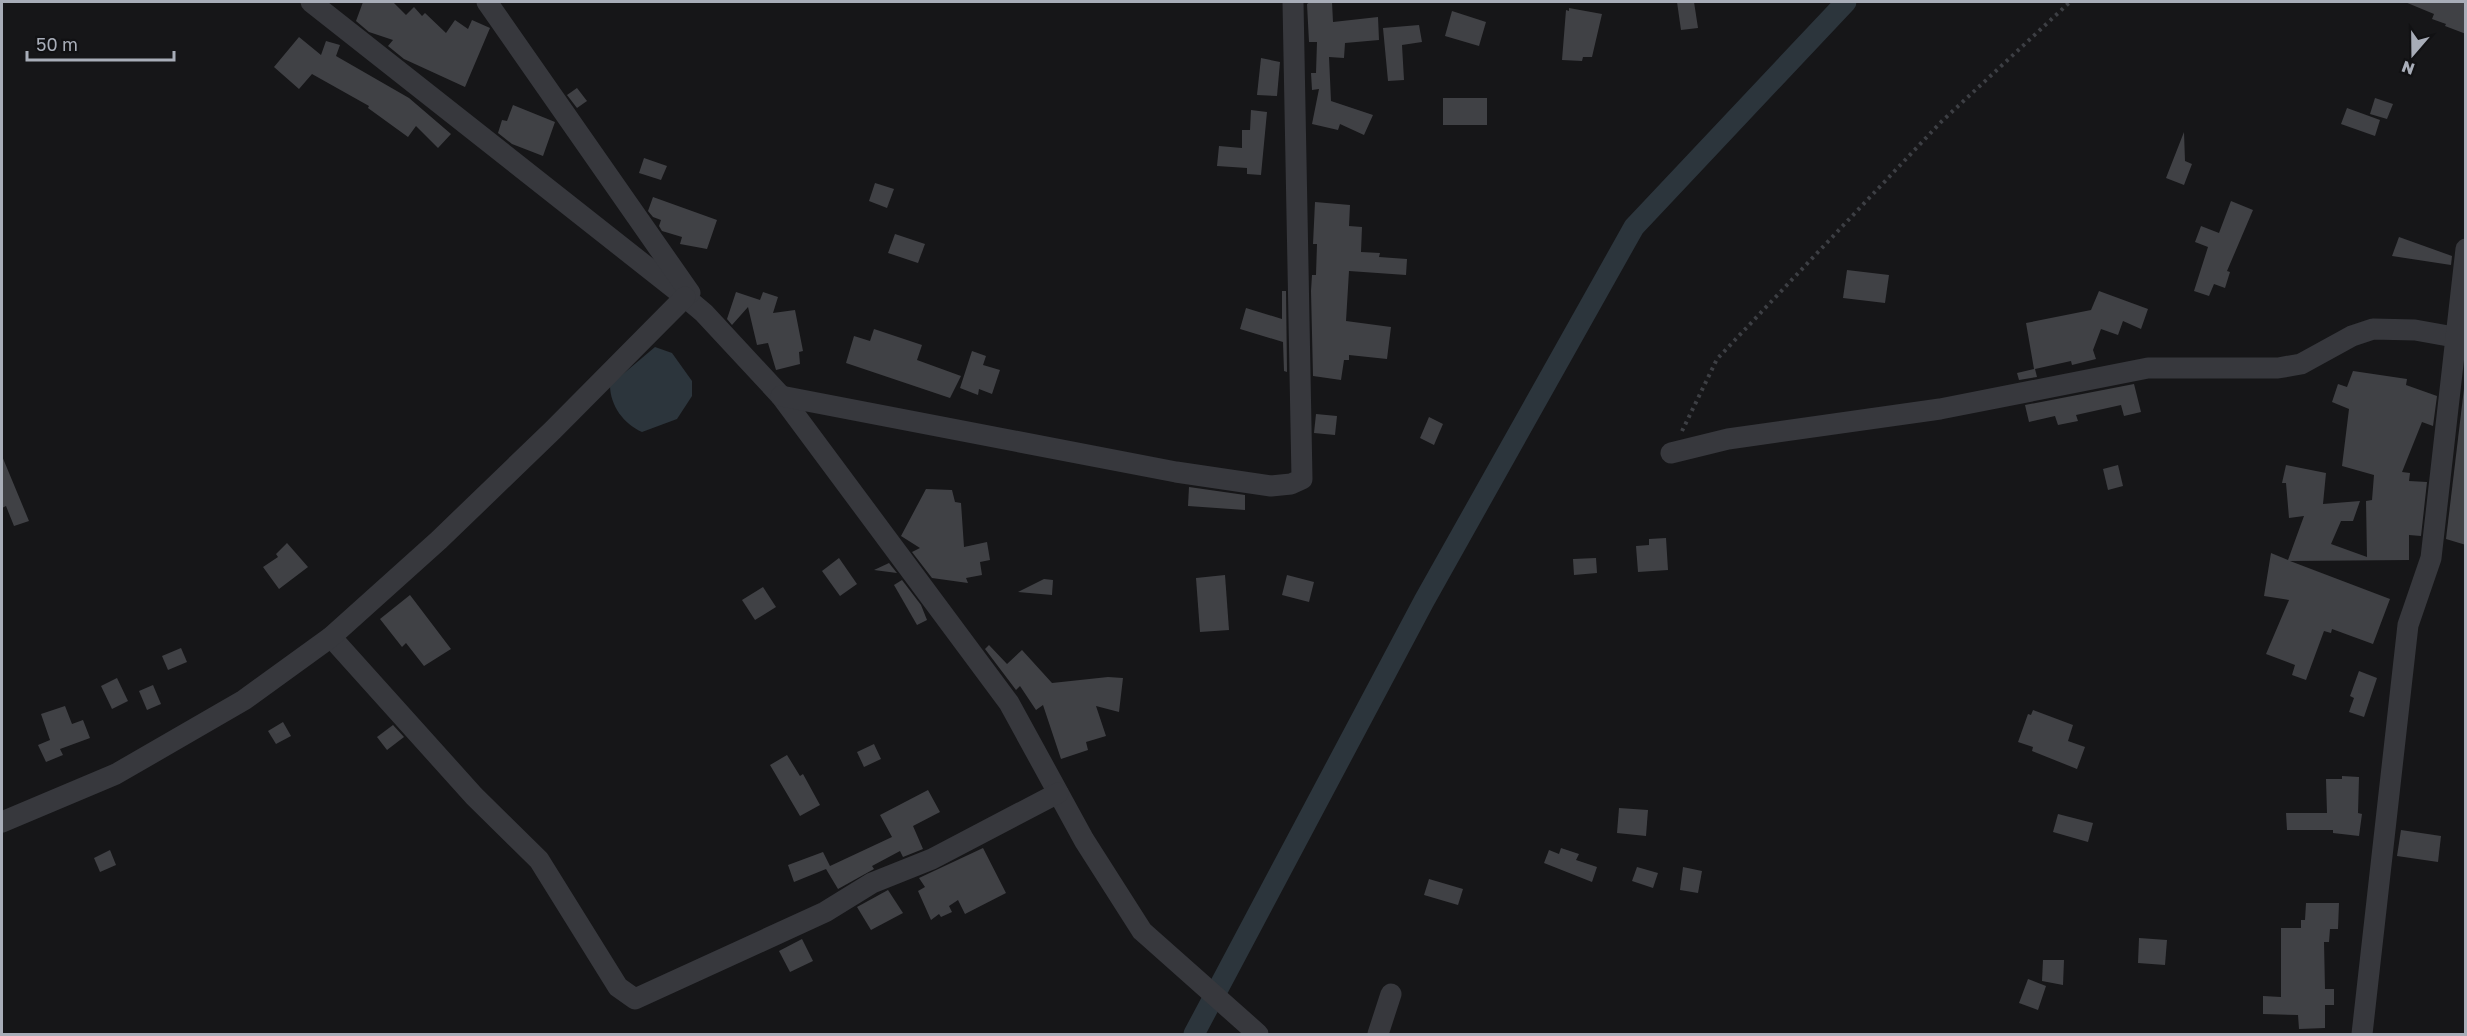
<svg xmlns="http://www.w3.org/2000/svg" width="2467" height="1036" font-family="'Golos Text',sans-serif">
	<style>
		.water { fill: #2c353c }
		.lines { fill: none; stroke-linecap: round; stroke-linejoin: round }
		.canal { stroke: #2c353c; stroke-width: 21 }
		.building { fill: #404145 }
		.path { stroke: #3d3f44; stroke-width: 4; stroke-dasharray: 3 4.5; stroke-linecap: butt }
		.minor { stroke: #37383d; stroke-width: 21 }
	</style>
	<rect width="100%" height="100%" fill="#161618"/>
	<path class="water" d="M655 347 672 353 692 381V396L677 419 642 432C624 424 610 406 610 385Z"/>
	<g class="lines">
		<polyline class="canal" points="1194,1034 1424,601 1634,227 1846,2"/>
	</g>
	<g class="building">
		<polygon points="363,2 393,2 406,15 414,7 422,16 425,13 446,33 455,20 468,29 472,20 490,28 465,87 404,59 388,46 393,40 369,32 356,21"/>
		<polygon points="1310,2 1332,2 1333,22 1378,17 1379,40 1345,43 1344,58 1329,57 1331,101 1373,115 1364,135 1340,124 1338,130 1312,124 1319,89 1312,90 1311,73 1316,73 1317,42 1309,42 1307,4"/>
		<polygon points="1677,2 1694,2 1698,28 1681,30"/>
		<polygon points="2405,2 2466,2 2466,34 2445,26 2446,24 2432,19 2434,14"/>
		<polygon points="1569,8 1602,14 1592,57 1583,57 1582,61 1562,60 1566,10 1569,11"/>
		<polygon points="1452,11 1486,22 1479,46 1445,36"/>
		<polygon points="1419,25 1422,42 1402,45 1404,80 1388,81 1383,28"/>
		<polygon points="299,37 321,55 326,41 340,45 336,56 409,98 451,134 438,148 416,126 408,137 368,108 369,106 312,74 299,89 274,67"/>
		<polygon points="1261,58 1280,62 1277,96 1257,95"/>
		<polygon points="577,88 587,101 577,108 567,95"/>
		<rect x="1443" y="98" width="44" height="27"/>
		<polygon points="2375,98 2393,104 2387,119 2370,114"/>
		<polygon points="513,105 555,122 543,156 512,144 498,133 502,120 507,121"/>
		<polygon points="2347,108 2380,120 2375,136 2341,124"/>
		<polygon points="1251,110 1267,112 1261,175 1247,174 1247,168 1217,166 1219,146 1242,148 1242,130 1250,130"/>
		<polygon points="2184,132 2185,161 2192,164 2184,185 2166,178"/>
		<polygon points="644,158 667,166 661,180 639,173"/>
		<polygon points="875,183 894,189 887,208 869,201"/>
		<polygon points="653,197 717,220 707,249 680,244 682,237 662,231 659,226 661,220 653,217 648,211"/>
		<polygon points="2231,201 2253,210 2227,271 2230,272 2225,288 2214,284 2209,296 2194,291 2208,247 2195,242 2201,226 2219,233"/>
		<polygon points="1315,202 1350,205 1349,226 1362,227 1361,252 1380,253 1379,257 1407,259 1406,275 1349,271 1346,321 1391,327 1387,359 1349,355 1349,360 1344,360 1341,380 1313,376 1311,291 1312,275 1316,275 1317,244 1313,244"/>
		<polygon points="895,234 925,244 918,263 888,253"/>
		<polygon points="2399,237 2452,256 2451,265 2392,256"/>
		<polygon points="1847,270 1889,275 1885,303 1843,298"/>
		<polygon points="1282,291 1286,291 1287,372 1284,371 1283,342 1240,329 1246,308 1282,319"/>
		<polygon points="2099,291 2148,309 2141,329 2123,321 2118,335 2101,329 2093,350 2096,359 2072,365 2071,361 2035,369 2037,377 2019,380 2017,373 2034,369 2026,323 2091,310"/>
		<polygon points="736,292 760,300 763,292 778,297 773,313 795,310 803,351 799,352 800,364 776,370 768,343 757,345 748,307 732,325 727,319"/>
		<polygon points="874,329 922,345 917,360 961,376 950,398 846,363 854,336 870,341"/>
		<polygon points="972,351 986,356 983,365 1000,370 992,394 979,389 978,395 960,388"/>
		<polygon points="2353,371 2407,379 2406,385 2437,396 2433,426 2422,422 2402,472 2410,473 2409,481 2427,482 2421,536 2409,535 2409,560 2290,561 2390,599 2373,644 2332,629 2331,633 2324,631 2306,680 2292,675 2295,665 2266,654 2289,600 2264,596 2271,553 2288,560 2304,516 2289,518 2286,483 2282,483 2286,465 2326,473 2323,504 2360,501 2353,521 2341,521 2331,544 2367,557 2366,501 2372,500 2374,475 2342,466 2349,409 2332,402 2338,384 2347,387"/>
		<polygon points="2466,372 2466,545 2446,539"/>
		<polygon points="2134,384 2141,412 2124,416 2121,405 2076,415 2078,421 2058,425 2055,416 2029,422 2025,405"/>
		<polygon points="1316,414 1337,416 1335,435 1314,433"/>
		<polygon points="1429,417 1443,424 1434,445 1420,438"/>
		<polygon points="2,456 29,521 14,526 6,506 2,508"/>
		<polygon points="2118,465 2123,486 2108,490 2103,469"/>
		<polygon points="1189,487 1245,495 1245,510 1188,506"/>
		<polygon points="926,489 952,490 955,502 961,503 964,547 987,542 990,560 980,562 982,575 966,578 968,583 932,578 912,552 920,548 901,536"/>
		<polygon points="1666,538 1668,570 1638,572 1636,546 1649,545 1649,539"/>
		<polygon points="287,543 308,567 279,589 263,567 278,557 276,554"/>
		<polygon points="839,558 857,584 840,596 822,571"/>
		<polygon points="1596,558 1597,573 1574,575 1573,559"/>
		<polygon points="889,563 897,573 874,570"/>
		<polygon points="1225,575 1229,630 1200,632 1196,578"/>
		<polygon points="1287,575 1314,582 1309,602 1282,595"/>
		<polygon points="1044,579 1053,580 1052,595 1018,592"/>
		<polygon points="902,580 921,605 927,620 917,625 894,585"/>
		<polygon points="763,587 776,607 755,620 742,600"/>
		<polygon points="410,595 451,649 424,666 406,643 402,647 380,619"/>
		<polygon points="989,645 1007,664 1022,650 1052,683 1108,677 1123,678 1119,712 1096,706 1106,736 1086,742 1088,750 1061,759 1043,705 1036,710 1020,686 1016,690 985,649"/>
		<polygon points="181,648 187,662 168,670 162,656"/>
		<polygon points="2359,671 2377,678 2364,717 2349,712 2354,698 2350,696"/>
		<polygon points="117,678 128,701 112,709 101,686"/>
		<polygon points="153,685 161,704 147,710 139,691"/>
		<polygon points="65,706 72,724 83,720 90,738 60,749 63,755 46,762 38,745 50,740 41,714"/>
		<polygon points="2033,710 2073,725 2068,741 2085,747 2077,769 2032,751 2033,747 2018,742 2028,714 2031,715"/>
		<polygon points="283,722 291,736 276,744 268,731"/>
		<polygon points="393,725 404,737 387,750 377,737"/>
		<polygon points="874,744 881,759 864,767 857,752"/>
		<polygon points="787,755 800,776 803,774 820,805 800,816 770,765"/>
		<polygon points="2342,776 2359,777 2358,813 2362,814 2359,836 2333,833 2333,830 2287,830 2286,813 2327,813 2326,779 2342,779"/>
		<polygon points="928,790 940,812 913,826 923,849 903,857 900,851 872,866 874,869 838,889 826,869 794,882 788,865 823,852 830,866 892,837 880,815"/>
		<polygon points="1619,808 1648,810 1646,836 1617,833"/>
		<polygon points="2058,814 2093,823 2088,842 2053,832"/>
		<polygon points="2401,830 2441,836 2438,862 2397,856"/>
		<polygon points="983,848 1006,893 965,914 958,900 949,906 952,912 941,917 939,914 931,920 918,891 925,887 919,878"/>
		<polygon points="1561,848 1579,854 1576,860 1597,867 1592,882 1544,863 1549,850 1559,854"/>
		<polygon points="110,850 116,865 100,872 94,858"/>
		<polygon points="1637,867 1658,873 1653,888 1632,881"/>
		<polygon points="1683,867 1702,871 1698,893 1680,890"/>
		<polygon points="1429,879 1463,889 1458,905 1424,895"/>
		<polygon points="888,890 903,913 871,930 857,907"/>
		<polygon points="2306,903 2339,903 2338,929 2330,929 2329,942 2324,942 2325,989 2334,989 2334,1005 2325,1005 2325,1028 2299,1029 2298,1015 2263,1014 2263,996 2281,997 2281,928 2301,928 2301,920 2305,920"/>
		<polygon points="2139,938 2167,940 2165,965 2138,963"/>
		<polygon points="802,939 813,961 790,972 779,951"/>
		<polygon points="2043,960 2064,960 2063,985 2042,981"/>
		<polygon points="2028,979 2046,986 2038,1010 2019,1003"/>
	</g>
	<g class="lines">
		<polyline class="path" points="1682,431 1717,359 1941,122 2070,2"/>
		<g class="minor">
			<polyline points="311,2 685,297 704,313 781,396 1009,703 1084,840 1142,931 1258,1034"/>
			<polyline points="487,2 690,293"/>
			<polyline points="781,396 1176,472 1271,486 1291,484 1302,479 1293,2"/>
			<polyline points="1671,453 1728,439 1940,409 2148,368 2278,368 2301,364 2352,336 2373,329 2415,330 2454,337"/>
			<polyline points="331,637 474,796 539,860 618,987 635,999 825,912 872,883 932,859 1058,793"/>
			<polyline points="2,822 116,774 244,700 331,637 439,540 553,430 685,297"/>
			<polyline points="1378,1034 1391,994"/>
			<polyline points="2362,1034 2408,625 2431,558 2466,249"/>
		</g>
	</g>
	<rect width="2467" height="1036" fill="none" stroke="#a8adb8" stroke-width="6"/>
	<g transform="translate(2413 54) rotate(200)" stroke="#111113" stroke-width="4.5" paint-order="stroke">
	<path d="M0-4.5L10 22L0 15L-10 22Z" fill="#a8adb8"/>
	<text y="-9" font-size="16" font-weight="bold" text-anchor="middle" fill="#a8adb8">N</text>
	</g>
	<path d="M27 51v9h147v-9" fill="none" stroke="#a8adb8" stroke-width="3"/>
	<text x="36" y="51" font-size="18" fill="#a8adb8" stroke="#111113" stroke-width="4.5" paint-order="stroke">50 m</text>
</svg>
